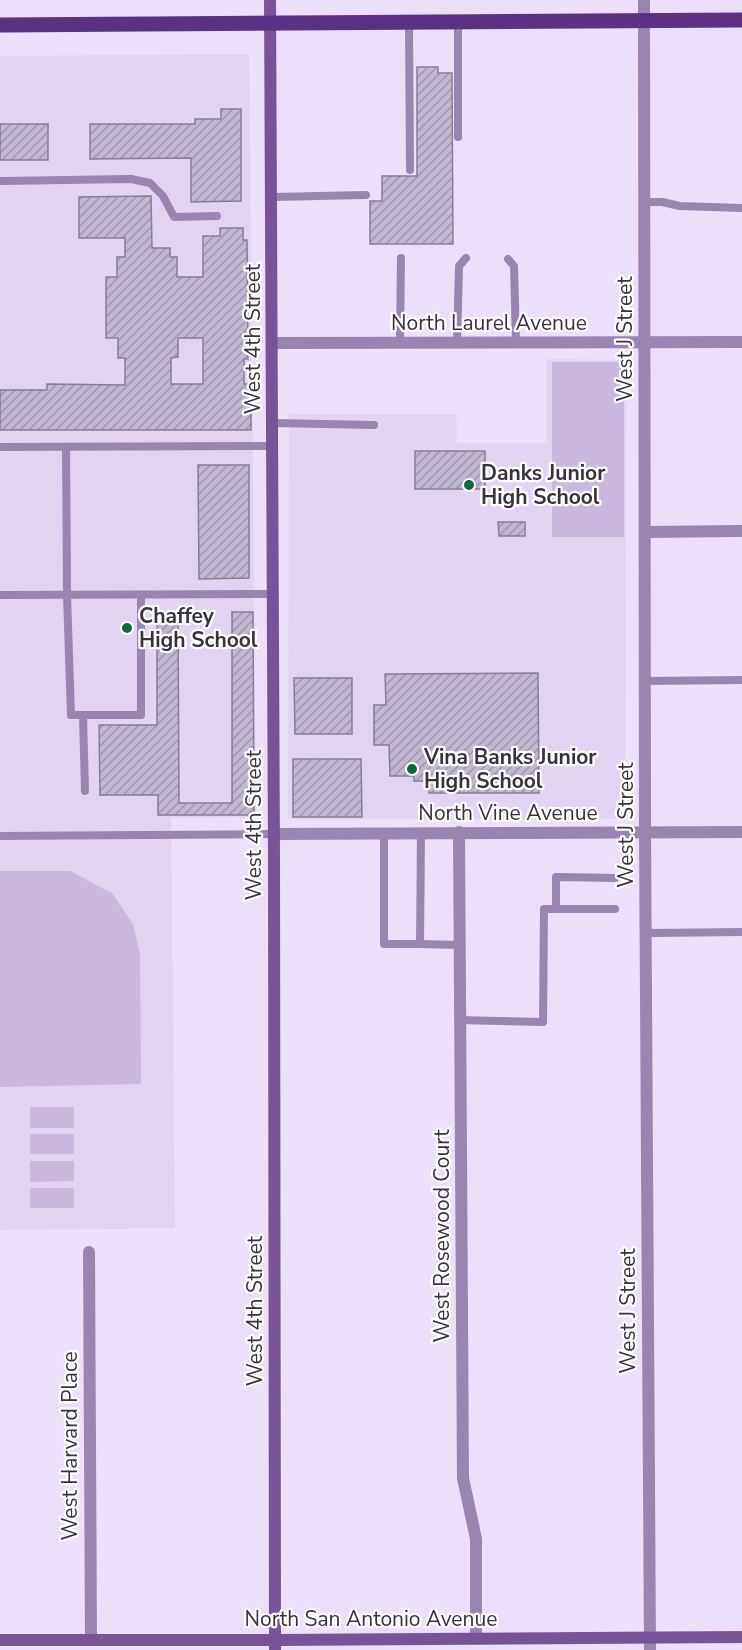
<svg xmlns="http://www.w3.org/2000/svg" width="742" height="1650" font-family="'Nunito Sans',sans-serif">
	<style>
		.built { fill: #e2d3f3 }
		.green { fill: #cbb8e1 }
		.building { fill: url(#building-hatch); stroke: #887e95; stroke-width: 1.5; fill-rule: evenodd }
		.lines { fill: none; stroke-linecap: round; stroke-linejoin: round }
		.service { stroke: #9a84b2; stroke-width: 8 }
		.minor { stroke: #9a84b2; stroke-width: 12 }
		.tertiary { stroke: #9a84b2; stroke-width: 12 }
		.secondary { stroke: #765497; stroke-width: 12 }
		.primary { stroke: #5c3082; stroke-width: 15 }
		.poi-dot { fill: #0c6a3e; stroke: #fff; stroke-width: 2 }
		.labels { text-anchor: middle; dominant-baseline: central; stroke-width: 4.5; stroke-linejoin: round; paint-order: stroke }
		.street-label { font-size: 21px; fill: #36323c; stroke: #fff }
		.poi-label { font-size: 21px; font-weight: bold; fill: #36323c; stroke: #fff; text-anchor: start }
	</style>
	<defs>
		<pattern id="building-hatch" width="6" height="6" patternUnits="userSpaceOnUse" patternTransform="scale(1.5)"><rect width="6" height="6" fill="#c2b7d0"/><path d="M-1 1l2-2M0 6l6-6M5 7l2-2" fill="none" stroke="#9e95aa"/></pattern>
	</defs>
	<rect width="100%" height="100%" fill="#ebdff9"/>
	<g class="built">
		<polygon points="249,54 256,817 171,818 175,1228 0,1230 0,56"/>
		<polygon points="547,359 626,360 625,819 288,819 289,414 456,414 457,443 547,443"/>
	</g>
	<g class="green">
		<rect x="552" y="362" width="72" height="175"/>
		<polygon points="0,871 70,871 112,893 133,924 140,954 141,1084 0,1087"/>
		<rect x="30" y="1107" width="44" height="21"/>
		<rect x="30" y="1134" width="44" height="20"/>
		<polygon points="30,1161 74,1161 74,1181 30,1182"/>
		<rect x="30" y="1188" width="44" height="20"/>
	</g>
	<g class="building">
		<polygon points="417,67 438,67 438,73 452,73 453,244 370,244 370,201 382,201 382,176 417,176"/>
		<polygon points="221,109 241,109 241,201 191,202 191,158 90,159 90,124 195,124 195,119 221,119"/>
		<rect x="0" y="124" width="48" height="36"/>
		<path d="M151 196 152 248H170V257H177V277H203V236H220V228H243V240H247L248 359H244V384H251V430H0V390H47V384L125 385V358H118V338H106V277H117V257H125V238H79V197ZM178 338H203V384H171V358L178 357Z"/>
		<rect x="415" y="451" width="70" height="38"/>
		<polygon points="198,465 249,465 249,578 199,579"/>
		<polygon points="498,522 525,522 525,536 499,536"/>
		<polygon points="157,612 178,612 179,803 232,803 232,612 253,612 254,815 158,815 158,795 100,795 99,725 157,725"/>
		<polygon points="538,673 539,793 429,793 429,781 414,781 414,776 390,776 389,745 374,745 374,705 386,705 385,674"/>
		<polygon points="294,678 352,678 352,734 295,734"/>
		<polygon points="293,759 361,759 362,817 293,817"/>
	</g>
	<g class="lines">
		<g class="service">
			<polyline points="409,23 410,170"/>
			<polyline points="458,137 458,22"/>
			<polyline points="0,181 131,179 150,183 163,196 174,217 217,216"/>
			<polyline points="272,197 366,195"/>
			<polyline points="644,202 662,202 680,206 742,208"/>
			<polyline points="508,259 514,266 516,343"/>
			<polyline points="400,343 401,258"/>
			<polyline points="457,343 459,266 466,258"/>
			<polyline points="273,423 374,425"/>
			<polyline points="0,447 273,446"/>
			<polyline points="66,447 67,595 71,715 141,715 141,595"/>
			<polyline points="0,595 273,594"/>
			<polyline points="645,681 742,680"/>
			<polyline points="83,715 85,791"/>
			<polyline points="384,833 384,944 420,944 421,832"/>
			<polyline points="0,836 274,834"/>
			<polyline points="556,909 556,877 615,878"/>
			<polyline points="646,933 742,932"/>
			<polyline points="420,944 460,945"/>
			<polyline points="460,1020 543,1022 544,909 615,909"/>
		</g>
		<g class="minor">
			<polyline points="644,0 645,833 650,1650"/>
			<polyline points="272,343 742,342"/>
			<polyline points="646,532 742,531"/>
			<polyline points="459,832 463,1478 476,1539 476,1638"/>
			<polyline points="89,1252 91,1640"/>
		</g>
		<polyline class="tertiary" points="274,834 742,832"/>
		<g class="secondary">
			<polyline points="270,0 274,856 275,1650"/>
			<polyline points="0,1640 275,1640 742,1637"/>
		</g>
		<polyline class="primary" points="0,25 742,20"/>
	</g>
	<g class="poi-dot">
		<circle cx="469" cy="485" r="6"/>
		<circle cx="127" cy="628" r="6"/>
		<circle cx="412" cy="769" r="6"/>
	</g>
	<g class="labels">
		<g class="street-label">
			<text x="489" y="323">North Laurel Avenue</text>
			<text transform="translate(253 339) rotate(-90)">West 4th Street</text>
			<text transform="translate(625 339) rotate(-90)">West J Street</text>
			<text x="508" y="813">North Vine Avenue</text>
			<text transform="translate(254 825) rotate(-90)">West 4th Street</text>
			<text transform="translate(626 825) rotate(-90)">West J Street</text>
			<text transform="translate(442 1236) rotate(-90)">West Rosewood Court</text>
			<text transform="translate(255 1311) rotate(-90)">West 4th Street</text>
			<text transform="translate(628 1311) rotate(-90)">West J Street</text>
			<text transform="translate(70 1446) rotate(-90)">West Harvard Place</text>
			<text x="371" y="1619">North San Antonio Avenue</text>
		</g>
		<g class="poi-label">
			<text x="481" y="473">Danks Junior<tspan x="481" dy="24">High School</tspan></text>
			<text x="139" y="616">Chaffey<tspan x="139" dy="24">High School</tspan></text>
			<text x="424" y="757">Vina Banks Junior<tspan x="424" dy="24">High School</tspan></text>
		</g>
	</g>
</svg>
